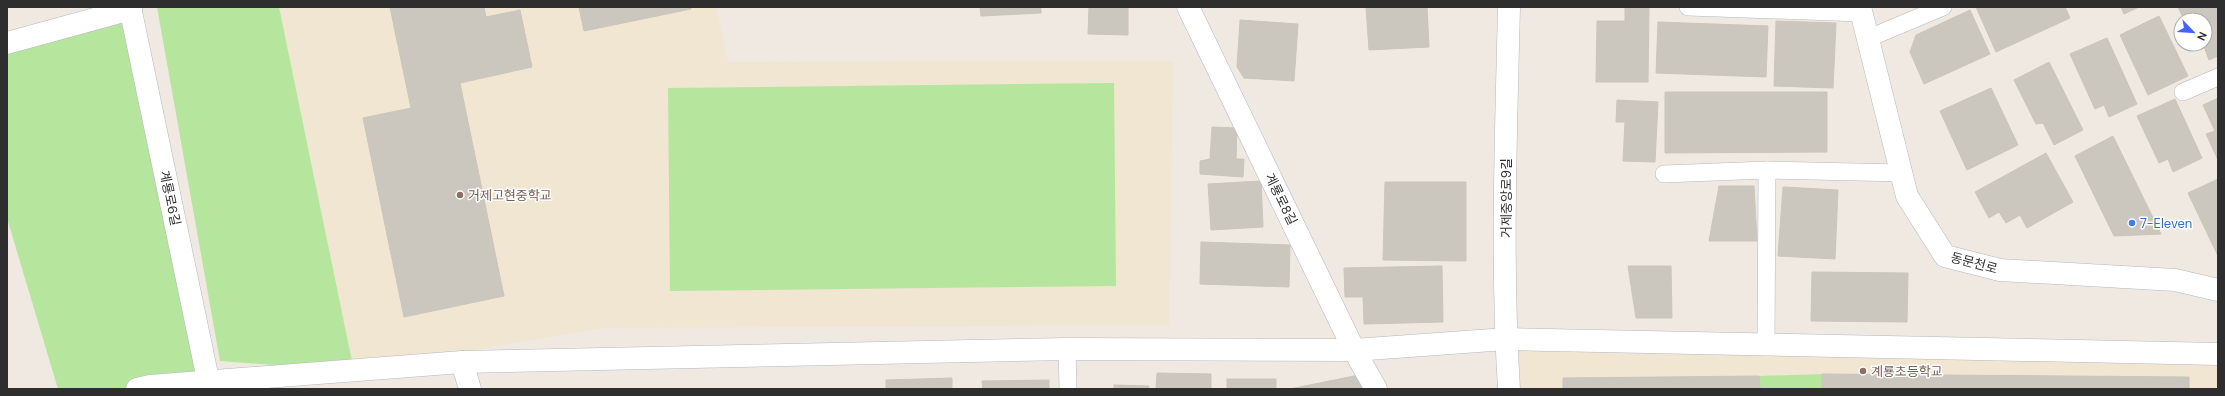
<svg xmlns="http://www.w3.org/2000/svg" width="2225" height="396" font-family="'DM Sans','Noto Sans KR',sans-serif">
	<style>
		.education { fill: #f0e6d1 }
		.green { fill: #b6e59e }
		.building { fill: #cbc7bf; stroke: #cbc5ba }
		.lines { fill: none; stroke-linecap: round; stroke-linejoin: round }
		.lane-casing { stroke: #b4b7c1; stroke-width: 18 }
		.street-casing { stroke: #b4b7c1; stroke-width: 23 }
		.secondary-casing { stroke: #b4b7c1; stroke-width: 23 }
		.lane { stroke: #fff; stroke-width: 17 }
		.street { stroke: #fff; stroke-width: 22 }
		.secondary { stroke: #fff; stroke-width: 22 }
		.education-dot { fill: #8d6e63; stroke: #fff; stroke-width: 1.5 }
		.shop-dot { fill: #3f7fe0; stroke: #fff; stroke-width: 1.5 }
		.labels { text-anchor: middle; dominant-baseline: central; stroke-width: 3; stroke-linejoin: round; paint-order: stroke }
		.education-label { font-size: 13px; fill: #785e54; stroke: #fff; text-anchor: start }
		.street-label { font-size: 13px; fill: #2e2e2e; stroke: #fff }
		.shop-label { font-size: 13px; fill: #366cbe; stroke: #fff; text-anchor: start }
	</style>
	<rect width="100%" height="100%" fill="#efe9e1"/>
	<g class="education">
		<polygon points="279,7 716,7 728,62 1173,61 1169,325 602,328 354,371"/>
		<polygon points="1506,339 2218,354 2218,389 1509,389"/>
	</g>
	<g class="green">
		<polygon points="157,7 279,7 354,371 220,361"/>
		<polygon points="131,9 209,382 137,389 58,389 7,218 7,43"/>
		<polygon points="1114,83 1116,286 670,291 668,88"/>
		<polygon points="1822,374 1822,389 1760,389 1759,376"/>
	</g>
	<g class="building">
		<polygon points="390,7 484,7 486,17 520,10 532,67 460,83 504,296 404,317 363,118 411,108"/>
		<polygon points="579,7 691,7 691,9 584,31"/>
		<polygon points="980,7 1041,7 1041,13 981,16"/>
		<polygon points="1089,7 1128,7 1128,35 1088,34"/>
		<polygon points="1366,7 1427,7 1429,47 1369,50"/>
		<polygon points="1625,7 1649,7 1648,82 1596,82 1597,21 1625,21"/>
		<polygon points="1976,7 2065,7 2070,18 1996,52"/>
		<polygon points="2121,7 2139,7 2124,14"/>
		<polygon points="2178,7 2218,7 2218,56 2209,60 2203,44 2205,44 2205,20 2184,20"/>
		<polygon points="1970,10 1990,54 1924,84 1910,52 1916,35"/>
		<polygon points="2159,16 2188,76 2148,95 2120,35"/>
		<polygon points="1240,20 1298,24 1294,81 1244,78 1237,67"/>
		<polygon points="1776,21 1836,23 1833,88 1774,86"/>
		<polygon points="1658,22 1768,26 1766,77 1656,73"/>
		<polygon points="2107,38 2137,104 2109,117 2104,105 2095,109 2070,54"/>
		<polygon points="2049,62 2083,130 2054,145 2043,123 2036,124 2014,80"/>
		<polygon points="1991,88 2018,145 1967,170 1940,111"/>
		<polygon points="1665,92 1827,92 1827,152 1665,153"/>
		<polygon points="2218,98 2218,160 2206,134 2215,131 2203,105"/>
		<polygon points="2175,99 2202,158 2173,172 2168,159 2159,163 2137,116"/>
		<polygon points="1617,100 1658,102 1655,162 1623,161 1625,122 1616,122"/>
		<polygon points="1212,127 1237,128 1236,159 1244,159 1243,177 1200,174 1200,161 1210,159"/>
		<polygon points="2113,136 2161,234 2114,236 2075,156"/>
		<polygon points="2046,153 2073,202 2027,228 2020,215 2006,223 1999,212 1989,218 1975,192"/>
		<polygon points="2218,179 2218,256 2188,193"/>
		<polygon points="1261,181 1263,227 1211,230 1208,184"/>
		<polygon points="1385,182 1466,182 1466,261 1383,260"/>
		<polygon points="1719,186 1754,186 1757,241 1709,241"/>
		<polygon points="1783,187 1838,190 1835,259 1778,256"/>
		<polygon points="1201,242 1290,245 1289,287 1200,284"/>
		<polygon points="1442,266 1443,322 1364,324 1363,297 1345,297 1344,268"/>
		<polygon points="1628,266 1671,266 1672,318 1636,318"/>
		<polygon points="1812,272 1908,273 1907,322 1811,321"/>
		<polygon points="1157,373 1211,374 1211,389 1156,389"/>
		<polygon points="1822,374 2189,377 2189,389 1822,389"/>
		<polygon points="1359,375 1362,389 1290,389"/>
		<polygon points="1759,376 1760,389 1563,389 1563,378"/>
		<polygon points="952,378 952,389 886,389 886,380"/>
		<rect x="1227" y="379" width="49" height="10"/>
		<polygon points="1049,380 1049,389 983,389 982,381"/>
		<polygon points="1114,385 1149,386 1148,389 1114,389"/>
	</g>
	<g class="lines">
		<defs>
			<g id="lane">
				<polyline points="1688,7 1862,13"/>
				<polyline points="1869,38 1943,7"/>
				<polyline points="2183,92 2218,77"/>
				<polyline points="1664,174 1767,170 1902,173"/>
				<polyline points="1766,345 1767,170"/>
				<polyline points="1067,349 1068,389"/>
			</g>
			<g id="street">
				<polyline points="130,7 210,389"/>
				<polyline points="1188,7 1354,350 1376,389"/>
				<polyline points="7,43 131,9"/>
				<polyline points="462,362 470,389"/>
				<polyline points="137,389 150,386 462,362 1067,349 1354,350 1506,339 2218,354"/>
			</g>
			<g id="secondary">
				<polyline points="1860,7 1907,196 1945,256 2000,270 2175,280 2218,290"/>
				<path d="M1509 389C1501 262 1506 134 1509 7"/>
			</g>
		</defs>
		<use href="#lane" class="lane-casing"/>
		<use href="#street" class="street-casing"/>
		<use href="#secondary" class="secondary-casing"/>
		<use href="#lane" class="lane"/>
		<use href="#street" class="street"/>
		<use href="#secondary" class="secondary"/>
	</g>
	<g class="education-dot">
		<circle cx="460" cy="195" r="4"/>
		<circle cx="1863" cy="371" r="4"/>
	</g>
	<circle class="shop-dot" cx="2132" cy="223" r="4"/>
	<g class="labels">
		<g class="education-label">
			<text x="468" y="195">거제고현중학교</text>
			<text x="1871" y="371">계룡초등학교</text>
		</g>
		<g class="street-label">
			<text transform="translate(170 198) rotate(78)">계룡로6길</text>
			<text transform="translate(1506 198) rotate(-90)">거제중앙로9길</text>
			<text transform="translate(1281 199) rotate(64)">계룡로8길</text>
			<text transform="translate(1974 263) rotate(15)">동문천로</text>
		</g>
		<g class="shop-label">
			<text x="2140" y="223">7-Eleven</text>
		</g>
	</g>
	<rect width="2225" height="396" fill="none" stroke="#2e2e2e" stroke-width="16"/>
	<g transform="translate(2193 32) rotate(115)"><circle r="19" fill="#ffffff" stroke="#ababab"/>
	<path d="M0-3L7 15L0 10L-7 15Z" fill="#4264fb"/>
	<text y="-6" font-size="11" font-weight="bold" text-anchor="middle" fill="#2e2e2e">N</text>
	</g>
</svg>
